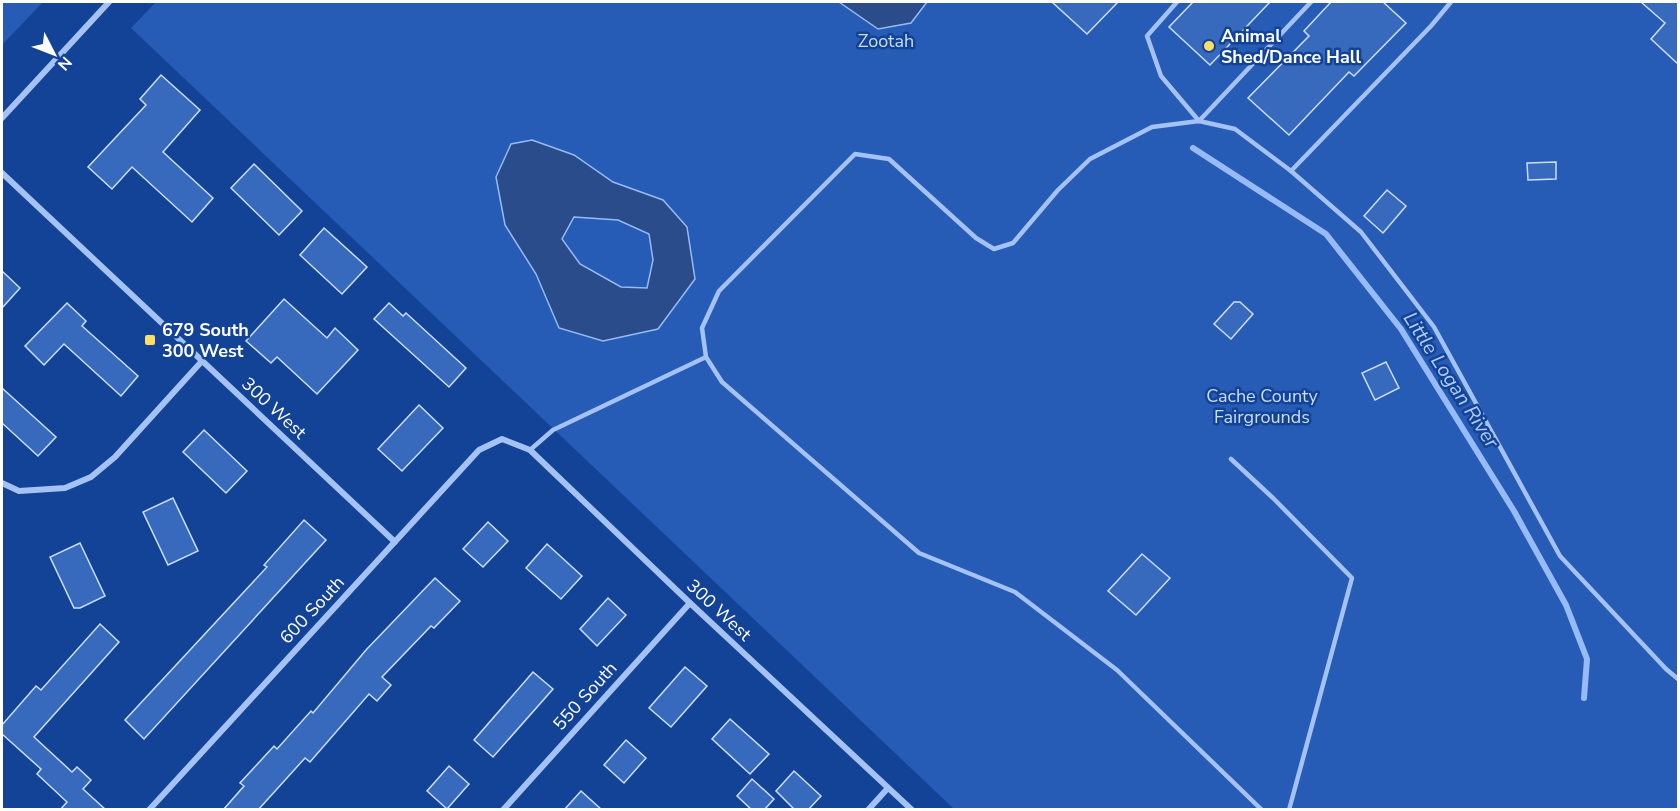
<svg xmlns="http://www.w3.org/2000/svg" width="1680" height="811" font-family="'Nunito Sans',sans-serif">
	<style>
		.green { fill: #265bb6 }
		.water { fill: #2a4c8b; stroke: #96bbf6; stroke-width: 1.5; fill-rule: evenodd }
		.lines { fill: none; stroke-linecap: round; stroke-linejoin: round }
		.stream { stroke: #96bbf6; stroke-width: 6 }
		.building { fill: #3769bd; stroke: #ccdefd; stroke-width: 1.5 }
		.lane { stroke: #a4c2f3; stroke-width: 4.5 }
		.street { stroke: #a4c2f3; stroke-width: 6 }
		.poi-dot { fill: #ffde66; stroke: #134397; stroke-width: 2 }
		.labels { text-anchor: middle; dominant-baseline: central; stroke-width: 5; stroke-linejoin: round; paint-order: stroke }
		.poi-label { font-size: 18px; font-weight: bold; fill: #fff; stroke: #134397; text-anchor: start }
		.park-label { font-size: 18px; fill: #ccdefd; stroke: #134397 }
		.street-label { font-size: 18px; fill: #fff; stroke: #134397 }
		.water-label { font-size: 20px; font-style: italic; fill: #b0ccf9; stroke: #134397 }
	</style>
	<rect width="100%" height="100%" fill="#134397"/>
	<g class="green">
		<polygon points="2,2 43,2 2,45"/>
		<polygon points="156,2 1678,2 1678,809 954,809 131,28"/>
	</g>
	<g class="water">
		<polygon points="839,2 927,2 911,23 878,29"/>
		<path d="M532 140 574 155 613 182 663 200 687 227 695 279 658 329 603 341 559 328 536 274 505 225 496 177 511 144ZM574 217 618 220 649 234 653 260 647 288 621 287 580 264 562 239Z"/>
	</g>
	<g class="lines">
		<polyline class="stream" points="1193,148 1326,234 1401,329 1514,511 1566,605 1587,659 1584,698"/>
	</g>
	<g class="building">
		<polygon points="1052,2 1118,2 1087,34"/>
		<polygon points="1193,2 1270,2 1210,65 1169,27"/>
		<polygon points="1331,2 1383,2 1406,23 1354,76 1349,72 1289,135 1248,98 1309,36 1304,31"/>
		<polygon points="1641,2 1678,2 1678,64 1651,39 1665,23"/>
		<polygon points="161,75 200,110 163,152 213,198 192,222 132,167 112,189 88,167 146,105 140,99"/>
		<polygon points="1556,162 1556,179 1528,180 1527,163"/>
		<polygon points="254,164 302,211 279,235 231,188"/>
		<polygon points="1387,190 1406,206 1383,233 1364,216"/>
		<polygon points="324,228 367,267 342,294 300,255"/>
		<polygon points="2,271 20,288 2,308"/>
		<polygon points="284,299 327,338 335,328 358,350 317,394 277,357 271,363 246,341"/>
		<polygon points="1234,302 1240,302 1253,314 1231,339 1214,324"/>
		<polygon points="67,303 86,321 82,326 138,376 121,396 64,344 44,365 25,346"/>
		<polygon points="389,303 403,316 406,313 466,368 449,387 374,319"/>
		<polygon points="1386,362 1399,388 1375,400 1362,373"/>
		<polygon points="2,388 56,437 38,456 2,423"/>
		<polygon points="419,405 443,428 402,471 378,449"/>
		<polygon points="204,430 247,471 226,493 183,452"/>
		<polygon points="173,498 198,551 168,565 143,512"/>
		<polygon points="304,520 326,540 144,739 125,720 267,567 264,565"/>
		<polygon points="488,522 508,541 483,567 463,549"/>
		<polygon points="80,543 105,596 80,608 74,608 50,557"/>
		<polygon points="547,544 582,576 561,599 526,568"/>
		<polygon points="1142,554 1170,578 1136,615 1108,591"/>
		<polygon points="435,578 460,601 434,628 431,626 382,677 391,685 377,701 369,694 310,762 305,758 258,810 223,810 244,786 240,783 274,746 277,749 311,711 313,713 366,650"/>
		<polygon points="608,598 626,615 597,646 580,629"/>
		<polygon points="100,624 119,642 34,737 72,772 77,767 91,780 83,789 106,810 60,810 67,802 37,774 41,769 2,734 2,725 36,686 41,690"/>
		<polygon points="685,667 707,686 671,727 649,708"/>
		<polygon points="533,672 553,689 493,757 474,740"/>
		<polygon points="730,719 769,754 750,774 712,739"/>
		<polygon points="626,740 646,758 624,783 604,765"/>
		<polygon points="449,766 469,784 447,809 427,791"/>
		<polygon points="794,771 821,796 808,810 795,810 776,791"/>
		<polygon points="752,779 774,799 764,810 752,810 737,796"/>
		<polygon points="581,791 602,810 564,810"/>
	</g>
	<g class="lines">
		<g class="lane">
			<polyline points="1177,2 1147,36 1161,76 1199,121 1311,2"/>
			<polyline points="1291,171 1431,26 1451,2"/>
			<polyline points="530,450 553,430 706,357"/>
			<polyline points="1231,459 1273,498 1352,578 1289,810"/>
			<polyline points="1262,810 1117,670 1015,592 919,553 722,382 706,357 702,328 719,291 855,154 889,159 976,238 994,249 1013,243 1058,190 1090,159 1152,127 1199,121 1235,129 1291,171 1361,232 1434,327 1560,556 1666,669 1678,679"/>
		</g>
		<g class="street">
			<polyline points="2,118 109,2"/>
			<polyline points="2,173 395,542"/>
			<polyline points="2,483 19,491 65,488 91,477 115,457 202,361"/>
			<polyline points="149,810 479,450 502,439 530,450 690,603 912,810"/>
			<polyline points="503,810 690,603"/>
			<polyline points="868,810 888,788"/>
		</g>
	</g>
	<g class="poi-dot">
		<circle cx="1209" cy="46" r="6"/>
		<rect x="144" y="334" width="12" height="12" rx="3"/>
	</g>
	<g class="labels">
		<g class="poi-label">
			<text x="1221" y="36">Animal<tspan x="1221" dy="21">Shed/Dance Hall</tspan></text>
			<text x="162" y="330">679 South<tspan x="162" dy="21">300 West</tspan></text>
		</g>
		<g class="park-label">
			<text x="886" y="41">Zootah</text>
			<text x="1262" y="396">Cache County<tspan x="1262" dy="21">Fairgrounds</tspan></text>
		</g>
		<g class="street-label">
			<text transform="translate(274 408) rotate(43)">300 West</text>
			<text transform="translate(312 610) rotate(-47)">600 South</text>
			<text transform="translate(719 610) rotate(43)">300 West</text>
			<text transform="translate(585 696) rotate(-48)">550 South</text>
		</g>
		<g class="water-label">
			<text transform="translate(1451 380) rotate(57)">Little Logan River</text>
		</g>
	</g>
	<rect width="1680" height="811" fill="none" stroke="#ffffff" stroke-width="6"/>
	<g transform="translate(54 54) rotate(132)" stroke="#134397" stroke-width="4.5" paint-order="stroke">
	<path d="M0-4.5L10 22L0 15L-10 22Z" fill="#ffffff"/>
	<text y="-9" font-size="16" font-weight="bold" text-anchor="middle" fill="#ffffff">N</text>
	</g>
</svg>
